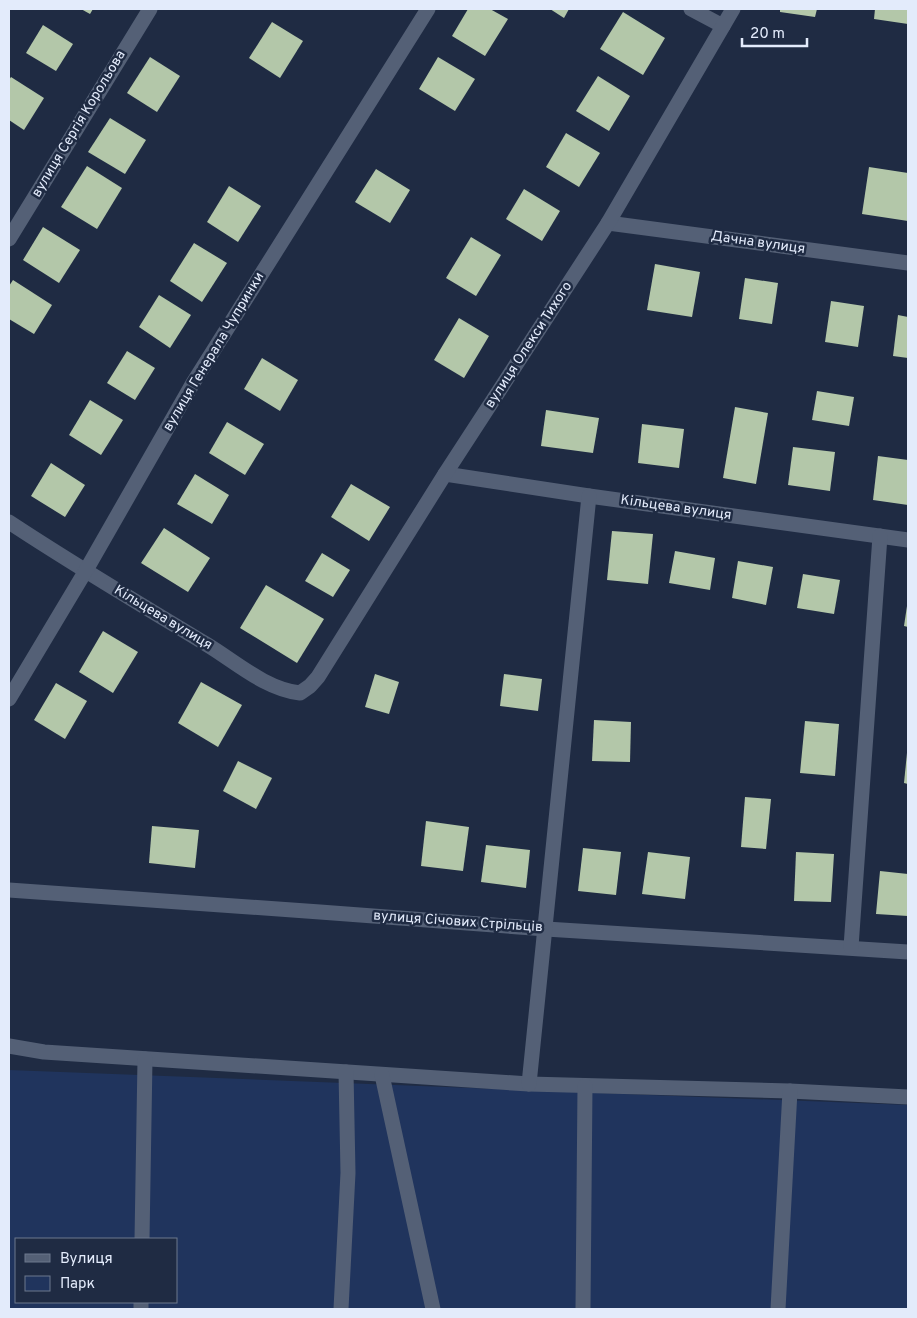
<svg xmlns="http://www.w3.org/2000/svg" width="917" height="1318" font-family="Overpass,sans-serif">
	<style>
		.green { fill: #20345d; fill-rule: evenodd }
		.building { fill: #b3c7a9 }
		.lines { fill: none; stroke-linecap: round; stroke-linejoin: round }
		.minor { stroke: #546076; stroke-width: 15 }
		.labels { text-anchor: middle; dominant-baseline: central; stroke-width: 5; stroke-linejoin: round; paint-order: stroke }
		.street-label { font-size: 14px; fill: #e3ebfb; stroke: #1f2b43 }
	</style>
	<rect width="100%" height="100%" fill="#1f2b43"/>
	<path class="green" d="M9 1070 908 1105V1309H9ZM16 1239H176V1302H16Z"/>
	<g class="building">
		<polygon points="81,9 93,9 90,14"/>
		<polygon points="468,9 490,9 508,19 485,56 452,36"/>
		<polygon points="550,9 569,9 564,18"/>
		<polygon points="780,9 817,9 815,17 780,12"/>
		<polygon points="875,9 908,9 908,24 874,19"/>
		<polygon points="623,12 665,38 643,75 600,49"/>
		<polygon points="272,22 303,41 280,78 249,58"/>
		<polygon points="43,25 73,44 56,71 26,53"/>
		<polygon points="150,57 180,76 157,112 127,93"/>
		<polygon points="438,57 475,79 455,111 419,89"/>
		<polygon points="598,76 630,96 609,131 576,111"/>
		<polygon points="11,77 44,98 24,130 9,120 9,80"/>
		<polygon points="110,118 146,140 125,174 88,152"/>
		<polygon points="566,133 600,153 579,187 546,167"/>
		<polygon points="87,166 122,188 97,229 61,207"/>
		<polygon points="869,167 908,173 908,221 862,214"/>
		<polygon points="376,169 410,190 390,223 355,202"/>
		<polygon points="229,186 261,206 238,242 207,222"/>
		<polygon points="524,189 560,211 542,241 506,219"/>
		<polygon points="43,227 80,250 59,283 23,260"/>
		<polygon points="471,237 501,255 476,296 446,278"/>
		<polygon points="194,243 227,263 202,302 170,281"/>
		<polygon points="655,264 700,272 692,317 647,310"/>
		<polygon points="745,278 778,283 772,324 739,319"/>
		<polygon points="13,280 52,305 34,334 9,319 9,286"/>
		<polygon points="159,295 191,315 170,348 139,327"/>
		<polygon points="831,301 864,306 858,347 825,342"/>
		<polygon points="898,315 908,317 908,358 893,356"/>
		<polygon points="459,318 489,336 464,378 434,360"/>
		<polygon points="127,351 155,368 135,400 107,383"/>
		<polygon points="262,358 298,380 280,411 244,389"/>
		<polygon points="817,391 854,397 849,426 812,420"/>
		<polygon points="90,400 123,420 101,455 69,435"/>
		<polygon points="735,407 768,413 756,484 723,478"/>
		<polygon points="546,410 599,418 593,453 541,446"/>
		<polygon points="227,422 264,444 245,475 209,453"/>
		<polygon points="642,424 684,429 679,468 638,463"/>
		<polygon points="793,447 835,452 830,491 788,485"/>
		<polygon points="878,456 908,460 908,505 873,500"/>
		<polygon points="51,463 85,485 65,517 31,496"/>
		<polygon points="195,474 229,495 212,524 177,504"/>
		<polygon points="351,484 390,507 369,541 331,517"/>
		<polygon points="164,528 210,558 188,592 141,563"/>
		<polygon points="612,531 653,534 648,584 607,580"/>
		<polygon points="675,551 715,558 710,590 669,583"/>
		<polygon points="322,553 350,570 333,597 305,581"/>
		<polygon points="738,561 773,567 766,605 732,598"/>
		<polygon points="803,574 840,580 834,614 797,608"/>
		<polygon points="266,585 324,619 297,663 240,628"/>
		<polygon points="907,606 908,606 908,627 904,626"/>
		<polygon points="103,631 138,652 113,693 79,672"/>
		<polygon points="375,674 399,682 389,714 365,707"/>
		<polygon points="504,674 542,679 538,711 500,706"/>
		<polygon points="201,682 242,705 218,747 178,723"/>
		<polygon points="56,683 87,701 65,739 34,720"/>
		<polygon points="594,720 631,722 630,762 592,761"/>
		<polygon points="805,721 839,724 835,776 800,773"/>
		<polygon points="907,753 908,753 908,784 904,783"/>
		<polygon points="238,761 272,778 256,809 223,791"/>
		<polygon points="745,797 771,799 766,849 741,847"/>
		<polygon points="426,821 469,827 463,871 421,866"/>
		<polygon points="152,826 199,830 195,868 149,863"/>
		<polygon points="486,845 530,850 526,888 481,882"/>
		<polygon points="583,848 621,852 616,895 578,891"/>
		<polygon points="648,852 690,857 685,899 642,894"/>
		<polygon points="796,852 834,854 831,902 794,901"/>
		<polygon points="880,871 908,874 908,916 876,914"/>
	</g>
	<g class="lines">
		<g class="minor">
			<polyline points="691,9 723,26"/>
			<polyline points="608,223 908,263"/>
			<polyline points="9,239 150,9"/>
			<polyline points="445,474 589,496 908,540"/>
			<path d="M9 522C74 565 140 604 206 644 236 662 265 689 300 693L310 686 318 677 445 474 608 223 733 9"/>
			<polyline points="9,699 85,572 193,383 428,9"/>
			<polyline points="9,890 320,912 546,929 908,952"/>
			<polyline points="851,947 880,536"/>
			<polyline points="9,1046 44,1052 529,1084 790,1091 908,1097"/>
			<polyline points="382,1075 433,1309"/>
			<polyline points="529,1084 589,496"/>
			<polyline points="142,1239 145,1059"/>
			<polyline points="141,1309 141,1302"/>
			<polyline points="341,1309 348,1173 346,1072"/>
			<polyline points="583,1309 585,1086"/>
			<polyline points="778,1309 790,1091"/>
		</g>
	</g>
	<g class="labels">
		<g class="street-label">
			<text transform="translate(79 124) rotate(-59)">вулиця Сергія Корольова</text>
			<text transform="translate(758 243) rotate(8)">Дачна вулиця</text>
			<text transform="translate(529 345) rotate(-57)">вулиця Олекси Тихого</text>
			<text transform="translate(214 352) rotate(-59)">вулиця Генерала Чупринки</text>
			<text transform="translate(676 508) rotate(8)">Кільцева вулиця</text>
			<text transform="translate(163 618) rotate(31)">Кільцева вулиця</text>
			<text transform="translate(458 922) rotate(4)">вулиця Січових Стрільців</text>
		</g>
	</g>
	<rect width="917" height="1318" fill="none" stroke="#e3ebfb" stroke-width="20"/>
	<rect x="15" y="1238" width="162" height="65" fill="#1f2b43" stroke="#6d788d"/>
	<rect x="25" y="1254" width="25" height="8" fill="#546076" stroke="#6d788d"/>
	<text x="60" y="1263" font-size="15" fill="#e3ebfb">Вулиця</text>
	<rect x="25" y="1276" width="25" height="15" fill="#20345d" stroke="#6d788d"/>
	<text x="60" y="1288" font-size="15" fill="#e3ebfb">Парк</text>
	<path d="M742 38v8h65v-8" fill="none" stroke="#e3ebfb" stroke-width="2.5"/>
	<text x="750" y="38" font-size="15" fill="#e3ebfb" stroke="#1f2b43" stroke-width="4" paint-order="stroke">20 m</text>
</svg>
